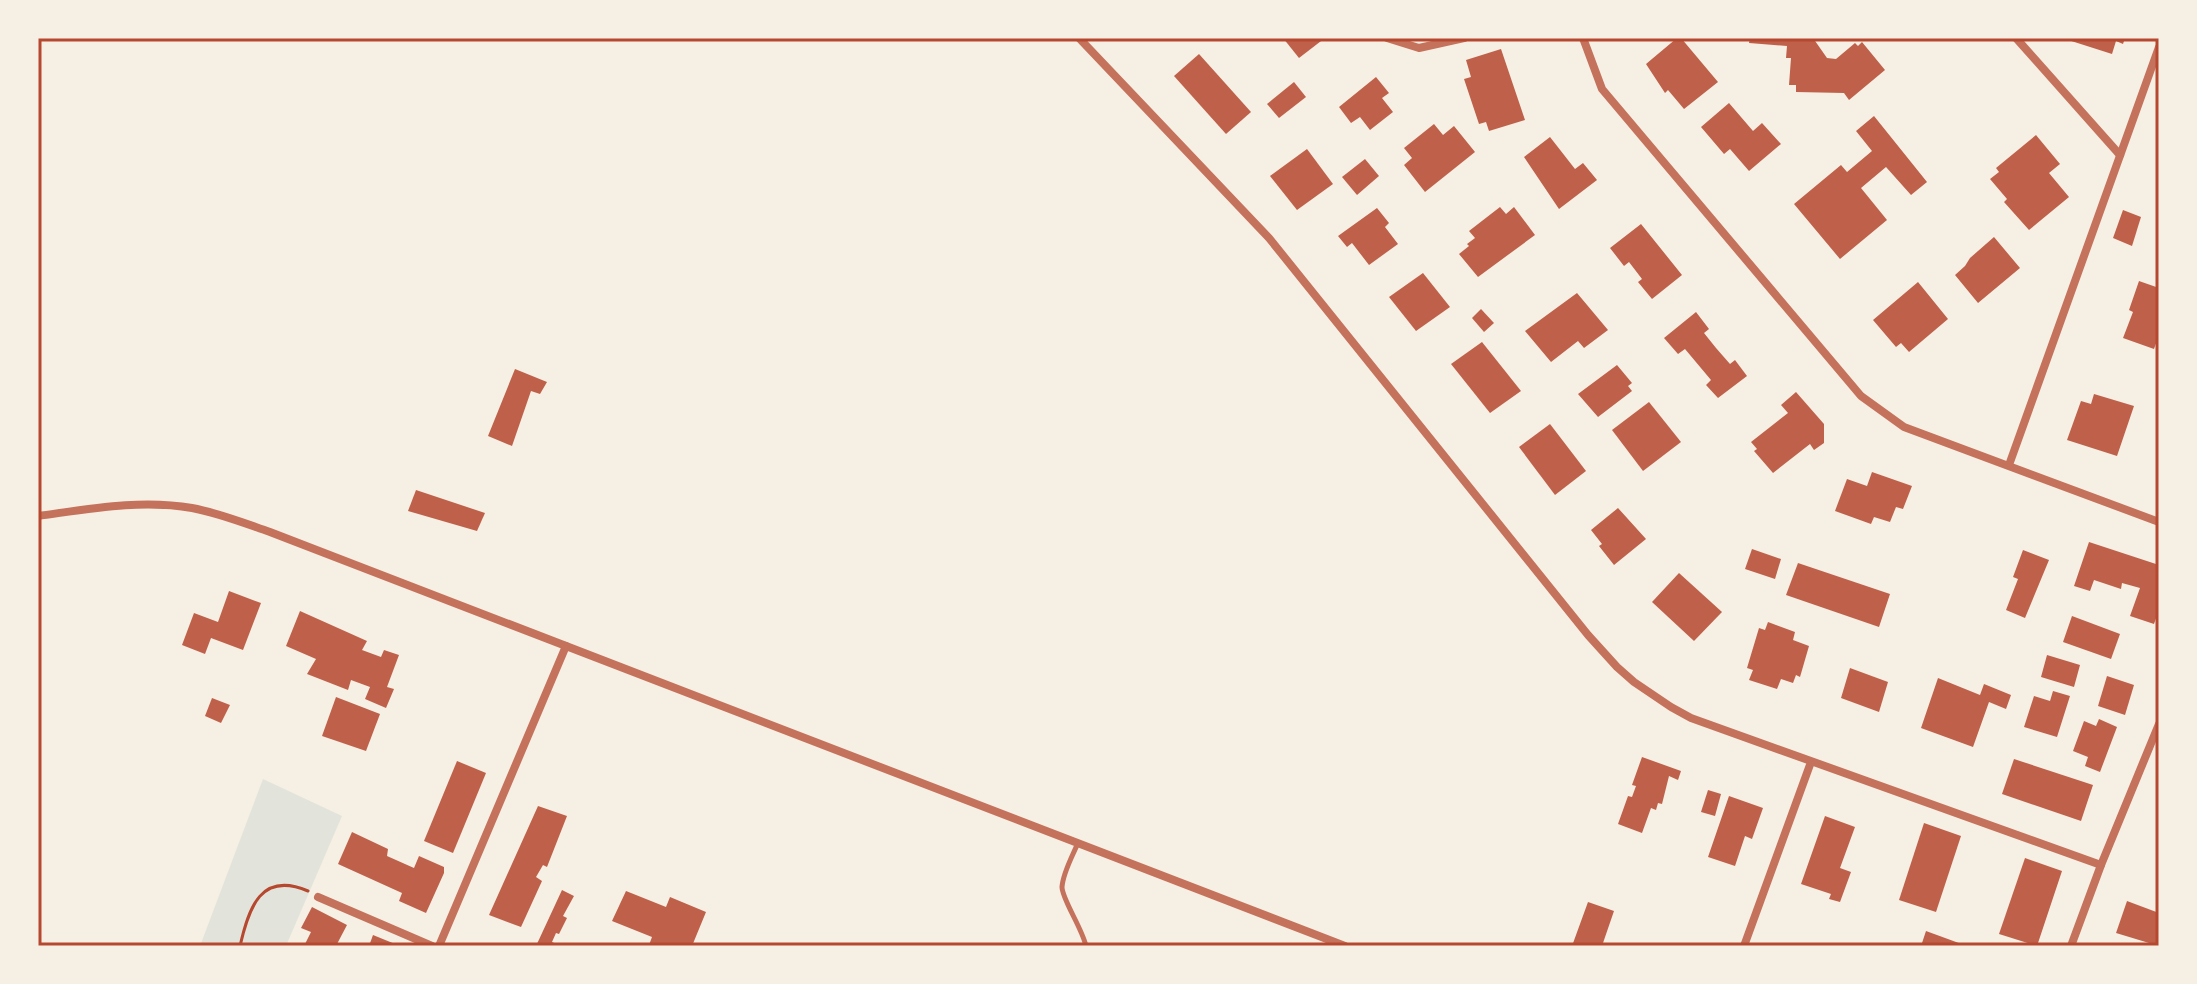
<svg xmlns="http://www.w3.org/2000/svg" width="2197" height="984" font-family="'Exo 2',sans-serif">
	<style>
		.green { fill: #e2e4dc }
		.building { fill: #bf614a }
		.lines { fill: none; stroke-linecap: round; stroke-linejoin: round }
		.path { stroke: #b5482f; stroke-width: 3 }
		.service { stroke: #c5725c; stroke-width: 5 }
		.minor { stroke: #c5725c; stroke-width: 8 }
		.neatline { fill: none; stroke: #b5482f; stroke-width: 3 }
	</style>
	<rect width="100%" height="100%" fill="#f6efe4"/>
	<polygon class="green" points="263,779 342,816 286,946 200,946"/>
	<g class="building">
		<polygon points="1283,38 1325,38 1299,58"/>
		<polygon points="1677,38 1681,38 1718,82 1684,109 1668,90 1665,93 1646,64"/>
		<polygon points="1750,38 1813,38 1827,58 1836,59 1855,43 1858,46 1862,42 1885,70 1849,100 1844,93 1796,92 1796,85 1789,85 1791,58 1786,58 1787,46 1749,43"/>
		<polygon points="2125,38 2123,44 2116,41 2112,54 2065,39"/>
		<polygon points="1501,49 1525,120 1489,131 1486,122 1479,124 1464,79 1471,77 1466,60"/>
		<polygon points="1199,54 1251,112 1226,134 1174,76"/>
		<polygon points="1376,77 1389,93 1382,98 1393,112 1370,130 1360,117 1351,123 1339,107"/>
		<polygon points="1294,82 1306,97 1279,118 1267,104"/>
		<polygon points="1729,103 1753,131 1762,123 1781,144 1749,171 1730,149 1724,154 1701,127"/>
		<polygon points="1874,116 1927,182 1911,195 1886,167 1861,188 1887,220 1840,259 1794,204 1841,165 1847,172 1872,151 1856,131"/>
		<polygon points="1434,124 1443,135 1454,126 1475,152 1425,192 1404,165 1412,158 1404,148"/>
		<polygon points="2036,135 2060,164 2049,173 2069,197 2029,230 2004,202 2007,199 1990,179 1999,172 1996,168"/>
		<polygon points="1550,137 1575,169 1583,163 1597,180 1559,209 1524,157"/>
		<polygon points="1307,149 1333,184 1297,210 1270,176"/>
		<polygon points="1365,159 1379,176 1357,195 1342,177"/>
		<polygon points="1500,207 1506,214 1514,207 1535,235 1478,277 1459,254 1469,246 1467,244 1475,238 1469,231"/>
		<polygon points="1377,208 1389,223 1385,227 1398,244 1369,265 1352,243 1347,247 1338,236"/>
		<polygon points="2123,210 2141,217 2132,246 2113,238"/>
		<polygon points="1641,224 1682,275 1652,299 1638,282 1642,279 1629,262 1624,266 1610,248"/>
		<polygon points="1994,237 2020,268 1978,303 1955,275 1965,266 1970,258"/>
		<polygon points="1423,273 1450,307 1416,331 1389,297"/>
		<polygon points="2139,281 2159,288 2159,335 2154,349 2123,338 2133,312 2129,310"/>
		<polygon points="1918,282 1948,319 1909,352 1901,343 1896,347 1873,320"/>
		<polygon points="1577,293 1608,330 1584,348 1578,341 1551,362 1525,331"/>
		<polygon points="1481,309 1494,323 1484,332 1472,318"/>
		<polygon points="1696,312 1709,329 1704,333 1716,348 1730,364 1735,360 1747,376 1718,398 1706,385 1711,380 1685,349 1678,354 1664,338"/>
		<polygon points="1482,342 1521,391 1490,413 1451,364"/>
		<polygon points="1617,365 1632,383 1628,386 1632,391 1598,417 1578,394"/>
		<polygon points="515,369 547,382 540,394 531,391 512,446 488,436"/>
		<polygon points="1796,392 1824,424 1824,443 1814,450 1810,444 1773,473 1754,451 1757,449 1751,442 1788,413 1781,405"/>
		<polygon points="2094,394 2134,406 2117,456 2067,440 2081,401 2091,404"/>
		<polygon points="1649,402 1681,442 1643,471 1612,430"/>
		<polygon points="1550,424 1586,471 1555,495 1519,447"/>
		<polygon points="1872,472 1912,486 1903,509 1896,507 1890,522 1874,517 1871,524 1835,511 1847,479 1867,486"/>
		<polygon points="416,490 485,513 477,531 408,511"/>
		<polygon points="1618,508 1646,539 1614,565 1599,546 1602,544 1591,530"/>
		<polygon points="2089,542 2159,565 2159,610 2154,624 2130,616 2140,588 2122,583 2121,589 2094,580 2090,591 2074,586"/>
		<polygon points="1752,549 1781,559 1775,579 1745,569"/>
		<polygon points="2023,550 2049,560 2025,618 2006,610 2018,579 2013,577"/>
		<polygon points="1798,563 1890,594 1879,627 1786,595"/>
		<polygon points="1679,573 1722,612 1694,641 1652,602"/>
		<polygon points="229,591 261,603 243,650 211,638 205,654 182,645 194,613 218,622"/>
		<polygon points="300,611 367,641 362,650 381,657 384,650 399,655 387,687 394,689 386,708 365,699 370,687 351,680 348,690 307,674 316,659 286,646"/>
		<polygon points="2072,616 2120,634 2111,659 2063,642"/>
		<polygon points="1768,622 1795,632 1793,640 1809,646 1800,677 1796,675 1793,683 1781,679 1777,689 1749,680 1753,670 1747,668 1759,628 1765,630"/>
		<polygon points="2047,655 2080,665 2074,687 2041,677"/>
		<polygon points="1850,668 1888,682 1879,712 1841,698"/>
		<polygon points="2107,676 2134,685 2125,715 2098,706"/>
		<polygon points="1938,678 1980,695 1984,684 2011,695 2006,709 1989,702 1973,747 1921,728"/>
		<polygon points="2053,691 2070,696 2057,737 2024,727 2034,696 2050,701"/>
		<polygon points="336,697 380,714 366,751 322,736"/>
		<polygon points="212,698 230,705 221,723 205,716"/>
		<polygon points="2099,719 2117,727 2100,772 2085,766 2088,757 2073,751 2084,721 2096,726"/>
		<polygon points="1642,757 1681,771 1678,780 1669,776 1662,804 1658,803 1656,810 1651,808 1642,833 1618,824 1628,796 1632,797 1636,786 1632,785"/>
		<polygon points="2014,759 2093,785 2081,821 2002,794"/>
		<polygon points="457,761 486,773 453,853 424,841"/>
		<polygon points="1708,790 1721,794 1715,816 1701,812"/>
		<polygon points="1729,796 1763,808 1752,839 1745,836 1735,866 1708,857"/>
		<polygon points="538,806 567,816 547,867 543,865 536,877 542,881 521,927 489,915"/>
		<polygon points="1825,816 1855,827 1840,868 1851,872 1840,902 1829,899 1831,894 1801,884"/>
		<polygon points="1924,823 1961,836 1936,912 1899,900"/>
		<polygon points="352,832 388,849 387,856 414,868 419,856 444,867 444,873 426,913 399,901 402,893 338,864"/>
		<polygon points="2025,858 2062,871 2037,946 1999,934"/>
		<polygon points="562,890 574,896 563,916 567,918 559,934 556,933 552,942 561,946 536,946"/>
		<polygon points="626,891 666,907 670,897 706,912 692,946 651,946 649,945 652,937 612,921"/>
		<polygon points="2127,901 2159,913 2159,946 2116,933"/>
		<polygon points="1588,902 1614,911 1603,943 1611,946 1572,946"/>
		<polygon points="312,907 347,925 337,944 340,946 304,946 311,932 301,928"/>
		<polygon points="1926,931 1967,946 1921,946"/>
		<polygon points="373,935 400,946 369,946"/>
	</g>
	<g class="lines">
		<path class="path" d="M240 946C249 907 261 871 308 891"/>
		<path class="service" d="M1077 845C1072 857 1063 873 1062 887 1062 899 1082 928 1086 946"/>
		<g class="minor">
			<polyline points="1079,38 1269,238 1588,635 1617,667 1634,682 1671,707 1691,718 2101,865"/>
			<polyline points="1387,38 1419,48 1464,38"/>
			<polyline points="1583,38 1602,89 1861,396 1904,427 2159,522"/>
			<polyline points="2016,38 2120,155"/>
			<polyline points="2009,465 2159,47"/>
			<path d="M38 516C89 509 141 499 192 508 219 513 244 523 270 532L1345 946"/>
			<polyline points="318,897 432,946"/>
			<polyline points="439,946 566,646"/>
			<polyline points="1744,946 1811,762"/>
			<polyline points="2071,946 2101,865 2159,724"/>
		</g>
	</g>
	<rect width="2197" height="984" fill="none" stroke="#f6efe4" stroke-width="80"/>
	<rect x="40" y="40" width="2117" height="904" class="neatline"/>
</svg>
